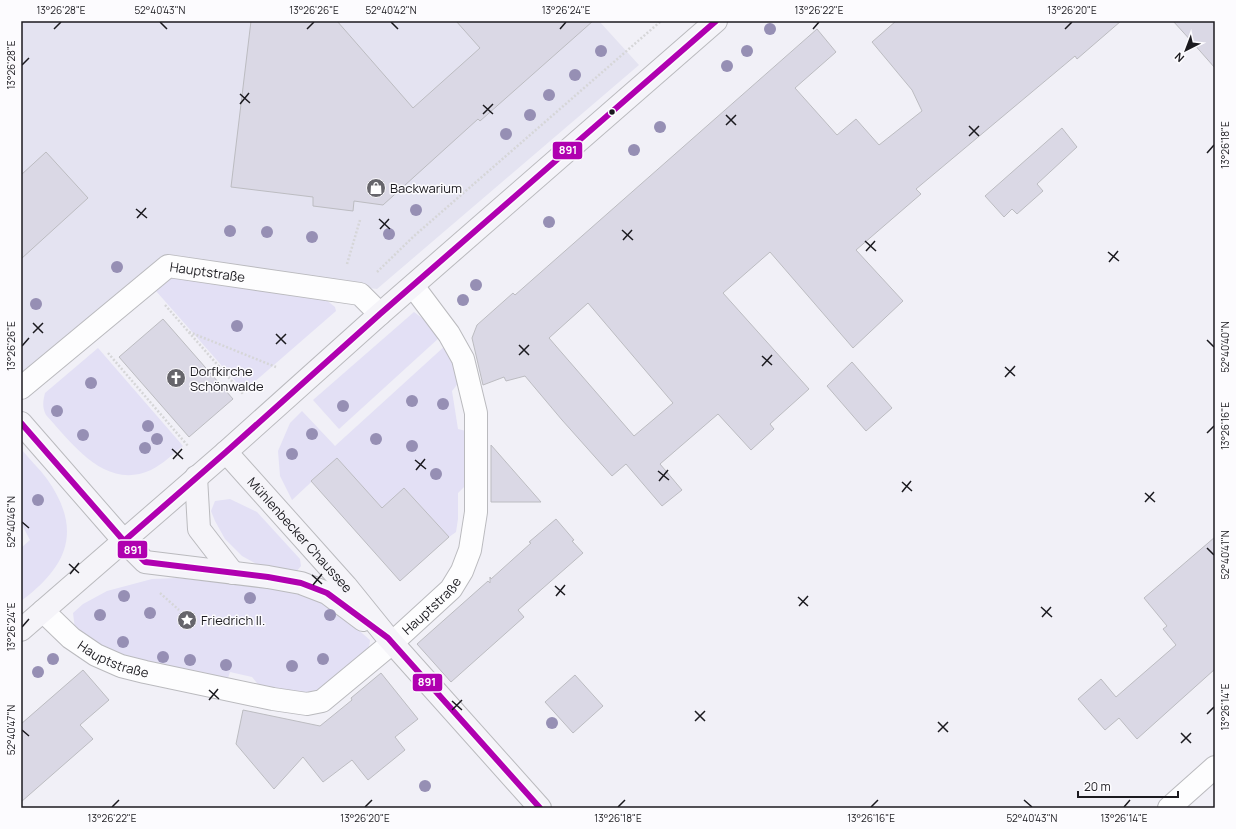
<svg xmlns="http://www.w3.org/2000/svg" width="1236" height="829" font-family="Manrope,sans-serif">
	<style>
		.built { fill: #e4e3f1 }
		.green { fill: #e3e0f5 }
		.building { fill: #dad8e5; stroke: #bcbcc1; fill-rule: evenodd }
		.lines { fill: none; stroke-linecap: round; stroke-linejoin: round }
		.minor-casing { stroke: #bababe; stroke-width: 24 }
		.secondary-casing { stroke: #bababe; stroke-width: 24 }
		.path { stroke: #d6d6d8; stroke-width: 2.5; stroke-dasharray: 2 2; stroke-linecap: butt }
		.minor { stroke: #fdfdfe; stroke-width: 22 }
		.secondary { stroke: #f5f4f9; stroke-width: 22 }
		.bus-1-casing { stroke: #fcfbfe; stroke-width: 9 }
		.bus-1 { stroke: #b000b0; stroke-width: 6 }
		.tree { fill: #968fb4 }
		.ticks { fill: none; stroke: #1b1a1f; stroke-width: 1.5 }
		.bus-dot { fill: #1b1a1f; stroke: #fcfbfe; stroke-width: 1.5 }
		.labels { text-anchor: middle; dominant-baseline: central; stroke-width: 3; stroke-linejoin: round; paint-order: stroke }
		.poi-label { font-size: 13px; fill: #1b1a1f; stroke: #fcfbfe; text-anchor: start }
		.street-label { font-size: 13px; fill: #1b1a1f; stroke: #fcfbfe }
		.line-badge { stroke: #fcfbfe; stroke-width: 1.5 }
		.badge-label { font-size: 11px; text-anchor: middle; font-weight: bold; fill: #fff }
		.neatline { fill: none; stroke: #1b1a1f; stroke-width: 1.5 }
		.ticks-label { font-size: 10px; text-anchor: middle; fill: #1b1a1f }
	</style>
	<rect width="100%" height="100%" fill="#f1f0f7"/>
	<polygon class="built" points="21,21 599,21 639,65 377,289 167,264 21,383"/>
	<g class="green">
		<polygon points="174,276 325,299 335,307 336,311 244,391 156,291"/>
		<polygon points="414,312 430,324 440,337 339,429 313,400"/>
		<polygon points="446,345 460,381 452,391 458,429 466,431 467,484 458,493 458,519 456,532 449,537 405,489 382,508 337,458 292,500 280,476 278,451 290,423 302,411 335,446"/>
		<path d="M98 348 183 446C173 454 163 464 151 470 105 491 72 443 46 415 42 407 43 401 45 393Z"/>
		<path d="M21 449C29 459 39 468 47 479 83 530 68 566 21 601V548L30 540 21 523Z"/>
		<polygon points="230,499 257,512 300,559 301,566 296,572 260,566 242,556 225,539 215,521 211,511 215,501"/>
		<path d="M177 578 299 591 327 603 370 640C370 663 332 683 315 695L262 689 252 677 230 672 226 684 127 664 75 629 73 613 83 604 107 591 152 579Z"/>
	</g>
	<g class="building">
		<polygon points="251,21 337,21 413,108 480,48 456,21 593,21 480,121 478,119 383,205 354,201 353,211 313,206 313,197 231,187"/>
		<path d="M896 21H1121L1077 59 1075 56 916 189 921 194 856 250 903 301 853 348 770 252 723 293 809 389 770 424 774 429 751 450 718 414 660 464 682 490 662 506 626 464 612 476 562 420 525 376 506 381 504 377 483 385 472 338 477 325 513 293 515 295 817 29 836 52 795 88 837 135 856 119 879 145 922 111 912 90 872 42ZM588 303 673 403 634 436 549 338Z"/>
		<polygon points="1173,21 1215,21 1215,68 1193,43"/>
		<polygon points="1062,128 1077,147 1037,184 1043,191 1017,214 1012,209 1004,217 985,196"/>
		<polygon points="46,152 88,198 21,259 21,175"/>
		<polygon points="163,319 233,399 189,437 119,357"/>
		<polygon points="852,362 892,408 866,431 827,386"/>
		<polygon points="491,445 541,502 491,502"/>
		<polygon points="337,458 382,508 404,488 449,537 400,581 311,481"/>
		<polygon points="556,519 574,540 572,541 583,553 518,610 524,617 451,682 417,644 488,581 490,583 490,577 491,579 531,543 529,542"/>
		<polygon points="1215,537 1215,669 1137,739 1119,718 1105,730 1078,699 1101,679 1116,697 1176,645 1163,629 1167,626 1144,598"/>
		<polygon points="83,670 109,700 80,725 93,739 21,802 21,724"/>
		<polygon points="381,673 418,719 395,737 405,750 368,780 352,760 323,782 303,757 274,789 236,744 243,710 320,726 352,700 351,698"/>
		<polygon points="575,675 603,706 573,733 545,702"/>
	</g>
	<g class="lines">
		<defs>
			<g id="minor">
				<path id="s1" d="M21 388 168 266 360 294 380 314"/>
				<path id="s2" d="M43 611 71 638 96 655 121 666 145 672 273 699 307 704 322 701 392 643 451 589 462 571 470 550 476 512V413L463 359 449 334 413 286"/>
				<polyline points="1169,808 1215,767"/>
			</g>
			<g id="secondary">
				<polyline points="21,423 124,541 145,562 268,577 301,583 327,593 363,620"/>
				<path id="s3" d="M226 452 346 586 388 638 540 808"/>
				<polyline points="196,477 199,529 233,573"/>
				<polyline points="21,630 226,452 380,314 716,21"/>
			</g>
		</defs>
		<use href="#minor" class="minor-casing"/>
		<use href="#secondary" class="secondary-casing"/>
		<g class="path">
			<polyline points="347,264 360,220"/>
			<polyline points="377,272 414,236 661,21"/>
			<polyline points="165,305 244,395"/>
			<polyline points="189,332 276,367"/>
			<polyline points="108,353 188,446"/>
			<polyline points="160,593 179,610"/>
		</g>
		<use href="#minor" class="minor"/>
		<use href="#secondary" class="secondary"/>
		<defs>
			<g id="bus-1">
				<polyline points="21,423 124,541 145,562 268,577 301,583 327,593 388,638 540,808"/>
				<polyline points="124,541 226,452 380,314 716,21"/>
			</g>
		</defs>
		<use href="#bus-1" class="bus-1-casing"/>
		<use href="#bus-1" class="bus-1"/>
	</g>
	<g class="tree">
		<circle cx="770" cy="29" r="6"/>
		<circle cx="601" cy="51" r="6"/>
		<circle cx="747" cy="51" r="6"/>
		<circle cx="727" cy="66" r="6"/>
		<circle cx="575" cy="75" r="6"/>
		<circle cx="549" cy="95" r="6"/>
		<circle cx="530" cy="115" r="6"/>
		<circle cx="660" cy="127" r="6"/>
		<circle cx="506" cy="134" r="6"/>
		<circle cx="634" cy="150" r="6"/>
		<circle cx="416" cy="210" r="6"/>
		<circle cx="549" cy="222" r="6"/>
		<circle cx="230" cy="231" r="6"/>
		<circle cx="267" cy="232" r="6"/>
		<circle cx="389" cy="234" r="6"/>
		<circle cx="312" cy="237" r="6"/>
		<circle cx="117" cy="267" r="6"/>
		<circle cx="476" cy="285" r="6"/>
		<circle cx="463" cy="300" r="6"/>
		<circle cx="36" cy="304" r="6"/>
		<circle cx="237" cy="326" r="6"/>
		<circle cx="91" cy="383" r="6"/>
		<circle cx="412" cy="401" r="6"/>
		<circle cx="443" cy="404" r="6"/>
		<circle cx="343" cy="406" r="6"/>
		<circle cx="57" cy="411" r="6"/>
		<circle cx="148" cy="426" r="6"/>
		<circle cx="312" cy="434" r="6"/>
		<circle cx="83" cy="435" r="6"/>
		<circle cx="157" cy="439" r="6"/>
		<circle cx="376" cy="439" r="6"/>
		<circle cx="412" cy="446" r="6"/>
		<circle cx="145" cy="448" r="6"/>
		<circle cx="292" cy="454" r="6"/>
		<circle cx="436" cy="474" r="6"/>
		<circle cx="38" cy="500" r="6"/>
		<circle cx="124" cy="596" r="6"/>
		<circle cx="250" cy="598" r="6"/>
		<circle cx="150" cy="613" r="6"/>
		<circle cx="100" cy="615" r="6"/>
		<circle cx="330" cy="615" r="6"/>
		<circle cx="123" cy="642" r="6"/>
		<circle cx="163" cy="657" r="6"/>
		<circle cx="53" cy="659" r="6"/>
		<circle cx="323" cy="659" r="6"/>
		<circle cx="190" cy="660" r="6"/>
		<circle cx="226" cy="665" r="6"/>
		<circle cx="292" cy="666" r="6"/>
		<circle cx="38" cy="672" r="6"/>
		<circle cx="552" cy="723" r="6"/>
		<circle cx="425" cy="786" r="6"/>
	</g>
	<path class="ticks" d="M160 22 167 29M391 22 398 29M54 29 61 22M307 29 314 22M560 29 566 22M813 29 819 22M1065 29 1072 22M22 65 29 58M240 94 250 103M240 104 249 93M483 105 493 114M483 114 493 104M726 115 736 125M726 125 736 115M969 126 979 136M969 136 979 126M1207 153 1214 145M136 209 147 218M137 218 146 208M379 219 390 229M380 229 389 219M622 230 633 240M623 240 632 230M865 241 876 251M866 251 875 241M1108 252 1119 261M1109 262 1118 251M33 323 43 333M33 333 43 323M276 334 286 344M1207 340 1214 347M276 344 286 334M519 345 529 355M22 346 29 338M519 355 529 345M762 356 772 365M762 366 772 355M1005 367 1015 376M1005 377 1015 366M1207 433 1214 426M172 449 183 459M173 459 182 449M415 460 426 469M416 470 425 459M658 471 669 480M659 481 668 470M902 482 912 491M902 492 911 481M1145 493 1155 502M1145 502 1154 492M22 522 29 528M1207 548 1214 555M69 564 79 573M70 574 79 563M312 575 322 584M313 585 322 574M555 586 565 595M556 596 565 585M798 597 808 606M799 606 808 596M1041 607 1052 617M1042 617 1051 607M22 627 29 619M209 690 219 699M209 700 218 689M452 701 462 710M452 710 462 700M695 711 705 721M1207 714 1214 707M695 721 705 711M938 722 948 732M22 730 29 736M938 732 948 722M1181 733 1191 743M1181 743 1191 733M1024 800 1032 807M112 807 119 800M365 807 372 800M618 807 625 800M871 807 878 800M1124 807 1130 800"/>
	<defs>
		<symbol id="shop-disc" viewBox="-11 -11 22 22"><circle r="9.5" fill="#66656b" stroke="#fcfbfe"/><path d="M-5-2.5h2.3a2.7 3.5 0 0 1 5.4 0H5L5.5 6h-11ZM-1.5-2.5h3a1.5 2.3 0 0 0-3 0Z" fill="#fff"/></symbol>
		<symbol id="church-disc" viewBox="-11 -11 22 22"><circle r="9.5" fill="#66656b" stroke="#fcfbfe"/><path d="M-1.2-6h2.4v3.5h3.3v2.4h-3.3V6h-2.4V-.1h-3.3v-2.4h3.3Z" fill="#fff"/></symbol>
		<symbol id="sight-disc" viewBox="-11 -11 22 22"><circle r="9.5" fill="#66656b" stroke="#fcfbfe"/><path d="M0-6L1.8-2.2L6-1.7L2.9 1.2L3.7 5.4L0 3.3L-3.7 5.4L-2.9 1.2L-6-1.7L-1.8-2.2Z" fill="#fff"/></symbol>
	</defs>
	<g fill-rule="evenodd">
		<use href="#shop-disc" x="365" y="177" width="22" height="22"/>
		<use href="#church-disc" x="165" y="367" width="22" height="22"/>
		<use href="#sight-disc" x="176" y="609" width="22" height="22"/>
	</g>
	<circle class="bus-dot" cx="612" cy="112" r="3.5"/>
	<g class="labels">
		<g class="poi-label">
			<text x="390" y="188">Backwarium</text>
			<text x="190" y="371">Dorfkirche<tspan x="190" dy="15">Schönwalde</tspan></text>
			<text x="201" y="620">Friedrich II.</text>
		</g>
		<g class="street-label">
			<text stroke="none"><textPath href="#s1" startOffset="231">Hauptstraße</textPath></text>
			<text stroke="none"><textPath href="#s3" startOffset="111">Mühlenbecker Chaussee</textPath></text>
			<text stroke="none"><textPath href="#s2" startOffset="447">Hauptstraße</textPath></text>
			<text stroke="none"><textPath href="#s2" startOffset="87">Hauptstraße</textPath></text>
		</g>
	</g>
	<g class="line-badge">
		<rect x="552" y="141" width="31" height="19" rx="4" fill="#b000b0"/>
		<rect x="117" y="540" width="31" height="19" rx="4" fill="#b000b0"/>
		<rect x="412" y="673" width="31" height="19" rx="4" fill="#b000b0"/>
	</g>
	<g class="badge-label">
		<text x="568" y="154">891</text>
		<text x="133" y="554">891</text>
		<text x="427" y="686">891</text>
	</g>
	<rect width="1236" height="829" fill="none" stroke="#fcfbfe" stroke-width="44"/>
	<g transform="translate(1186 50) rotate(222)" stroke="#fcfbfe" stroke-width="3" paint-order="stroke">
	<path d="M0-3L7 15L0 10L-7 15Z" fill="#1b1a1f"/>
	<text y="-6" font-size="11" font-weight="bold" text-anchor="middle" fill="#1b1a1f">N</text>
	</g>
	<path d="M1078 791v6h100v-6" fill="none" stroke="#1b1a1f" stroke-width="2"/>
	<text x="1084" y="791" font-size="12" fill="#1b1a1f" stroke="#fcfbfe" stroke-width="3" paint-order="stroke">20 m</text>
	<rect x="22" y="22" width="1192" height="785" class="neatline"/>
	<g class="ticks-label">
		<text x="61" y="14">13°26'28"E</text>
		<text x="160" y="14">52°40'43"N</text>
		<text x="314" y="14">13°26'26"E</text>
		<text x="391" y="14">52°40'42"N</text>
		<text x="566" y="14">13°26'24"E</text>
		<text x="819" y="14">13°26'22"E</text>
		<text x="1072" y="14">13°26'20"E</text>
		<text transform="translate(11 65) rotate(-90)" y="4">13°26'28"E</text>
		<text transform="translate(1225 145) rotate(-90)" y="4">13°26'18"E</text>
		<text transform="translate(11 346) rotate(-90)" y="4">13°26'26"E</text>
		<text transform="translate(1225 347) rotate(-90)" y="4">52°40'40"N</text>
		<text transform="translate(1225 426) rotate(-90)" y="4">13°26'16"E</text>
		<text transform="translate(11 522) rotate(-90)" y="4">52°40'46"N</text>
		<text transform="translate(1225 555) rotate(-90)" y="4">52°40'41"N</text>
		<text transform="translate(11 627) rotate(-90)" y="4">13°26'24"E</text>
		<text transform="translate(1225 707) rotate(-90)" y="4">13°26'14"E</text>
		<text transform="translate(11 730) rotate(-90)" y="4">52°40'47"N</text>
		<text x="112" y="822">13°26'22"E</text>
		<text x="365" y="822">13°26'20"E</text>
		<text x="618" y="822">13°26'18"E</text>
		<text x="871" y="822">13°26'16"E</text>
		<text x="1032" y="822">52°40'43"N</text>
		<text x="1124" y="822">13°26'14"E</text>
	</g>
</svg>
